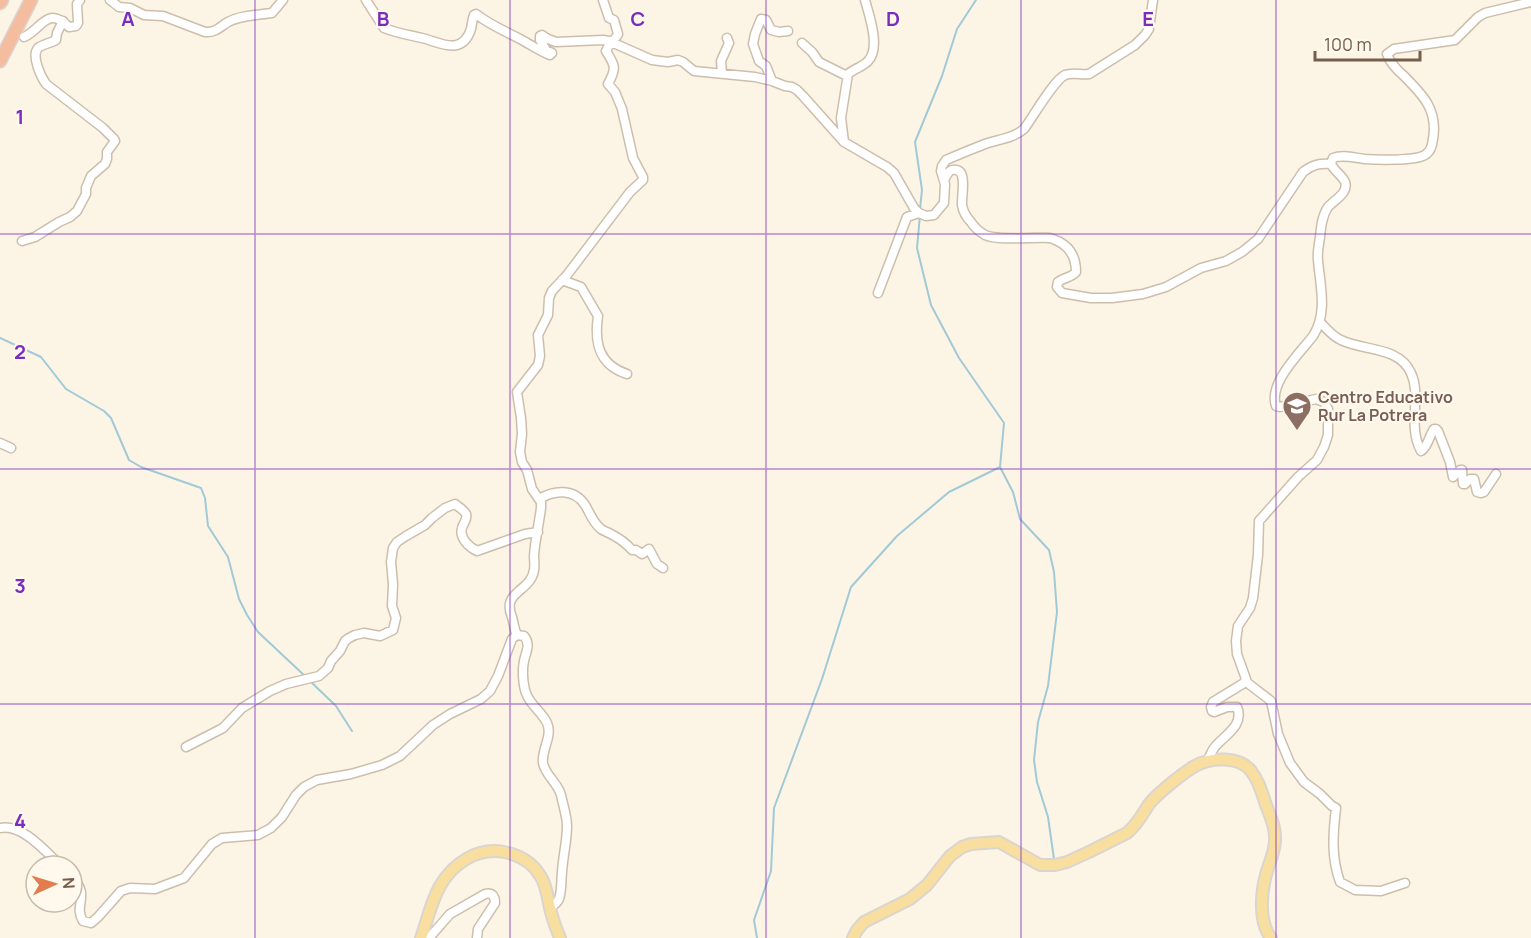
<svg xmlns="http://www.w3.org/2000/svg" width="1531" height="938" font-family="Manrope,sans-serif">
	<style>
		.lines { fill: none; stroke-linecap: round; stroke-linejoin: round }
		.stream { stroke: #a1c9d6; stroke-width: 2 }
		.minor-casing { stroke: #cdbeac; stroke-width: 11 }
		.major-casing { stroke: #dbd5d0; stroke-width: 14 }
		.highway-casing { stroke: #dbd5d0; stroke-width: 15 }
		.minor { stroke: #fff; stroke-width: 8 }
		.major { stroke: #f8dfa0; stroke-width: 10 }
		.highway { stroke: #f4bd9f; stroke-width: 12 }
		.grid { fill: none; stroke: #7b2cbf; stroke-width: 1.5; stroke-opacity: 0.55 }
		.labels { text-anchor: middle; stroke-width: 4.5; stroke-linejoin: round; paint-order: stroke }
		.education-label { font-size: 16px; font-weight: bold; fill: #785e54; stroke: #fef9ec; text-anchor: start }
		.grid-label { font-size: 20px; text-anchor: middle; font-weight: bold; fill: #7b2cbf; stroke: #fef9ec; stroke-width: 4.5; stroke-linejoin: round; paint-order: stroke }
	</style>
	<rect width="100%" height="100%" fill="#fcf5e6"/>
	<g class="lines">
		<path class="stream" d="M920,209L922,190L915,142L942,76L957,29L976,0
			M920,215L917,248L931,305L959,358L1004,423L1000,467L1013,492L1020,519L1049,550L1054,572L1057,612L1048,686L1038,722L1034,760L1037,782L1048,817L1054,859
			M0,338L41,357L66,389L104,411L111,418L129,460L141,467L201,488L205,498L208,526L228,557L239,599L247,615L258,632L306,677
			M310,681L336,706L352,731
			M757,938L754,920L771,871L774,808L822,679L851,587L897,536L949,492L1000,467"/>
		<g class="minor-casing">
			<path id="minor" d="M110,0L119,7L130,8L144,15L163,16L205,32C215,33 220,27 228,22C241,15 258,15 272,13L283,0
				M366,0L384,28C396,33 409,35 422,38C439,42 462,57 471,29C472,25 472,20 474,15L476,14C490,25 505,31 520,39C530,44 539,51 550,55L552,53L546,50L540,40V36L542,35L548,39L556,42L603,40L609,41L652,60L668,62L678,60L683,62L694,71L755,77L772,81L785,86L792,87L797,90L803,96L844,142L887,167L894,173L914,208L919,213L926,216L934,215L944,203L945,184L941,171L942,166L946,160C960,154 974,148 988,143C1001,139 1013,138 1024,129C1033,117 1054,80 1065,75C1073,72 1081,75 1089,74L1135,45L1145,35L1149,29L1153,0
				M24,37C42,29 47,5 69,27L76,26L78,23L77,4L80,0
				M802,43L812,52L819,62L847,76
				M722,73L721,61L729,43L727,38
				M772,81L766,66L759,61L753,44L755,34L761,19L766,20L771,30L779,32L788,31
				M844,142L841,118L848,74C854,69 864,66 868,61C881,48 869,15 865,0
				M944,181C946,176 947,172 952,170C969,166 961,197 962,205C963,211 967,218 971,222C974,227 980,232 985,235C998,241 1035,237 1050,238C1067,243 1076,254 1076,272C1071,278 1064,277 1058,282L1057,287L1062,293L1091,298H1112L1143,294L1166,287L1201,268L1226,261L1242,252L1258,239L1303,172C1312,165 1319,163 1331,164
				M22,241L35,237L59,222L70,217L77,211L86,194V188L91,176L105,164L107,159V152L115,141L114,139L103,128L46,84C41,77 31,56 38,48C43,44 51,43 56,40L57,33L63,21
				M562,280L581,287L598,316C594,343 599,365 627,374
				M878,293L907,217L919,213
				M1320,322C1326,328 1332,336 1341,340C1363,351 1399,346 1411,373C1422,397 1407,425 1421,451C1428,447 1429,436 1434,429H1436L1438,431L1450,462L1453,477L1460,470H1462L1463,484H1465L1470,479H1474L1477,492L1481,493L1484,492L1496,474
				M0,443L11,448
				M539,499C554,490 574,488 585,505C590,513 593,523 601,529C602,530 607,532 609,533C617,537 626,543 632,550H636L642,554L649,549L657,564L663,568
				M517,635C514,629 514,624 512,617C501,591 531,592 534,570C535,565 534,560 534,556C535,540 539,524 541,508V502L532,489L527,470L522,462L520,452L522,434L521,418L517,392L538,365L540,356L538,335L548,315L549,298L552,291L567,275L630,192L643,180V177L633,158L622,109L615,92L608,84C617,68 615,65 606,51C608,45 615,40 618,34L614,20L609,18L603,0
				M1245,681L1271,701L1278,734L1290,763L1304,782L1320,794L1332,806L1336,808C1333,834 1331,857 1340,882L1355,890L1381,891L1405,883
				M186,747L223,728L242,708L270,691L286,684L319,676L328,668L331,661L340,651L345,641L349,638L355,635L364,633L380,636L393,630L396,618L392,606L393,584L391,562L393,548L397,542L406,536L425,525L432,518L445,508L455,504C459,507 464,510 466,514C468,520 463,523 462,528C459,538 469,547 477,551L525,534L538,532
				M1207,761C1210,757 1211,752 1214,748C1223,736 1245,726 1237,707H1227L1214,712L1212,711L1211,707L1213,702L1244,683L1246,679L1237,654L1236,641L1238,626L1250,608L1253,598L1258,555L1259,521L1298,477L1317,460L1324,447L1328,435V409L1324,402L1316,399L1280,407L1276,406C1268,383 1300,353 1313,336C1328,313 1320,285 1318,260C1317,253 1319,245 1320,237C1321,227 1322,216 1328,207C1334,200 1349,193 1345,182C1342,175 1334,171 1331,164L1333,158C1343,154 1355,158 1365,159C1378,160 1415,161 1425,155C1431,151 1432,146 1433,139C1438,110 1423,95 1404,76C1397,70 1390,63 1387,54L1394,49L1455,40L1478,17L1485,13L1531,2
				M0,828C22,823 46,852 61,866
				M72,877C91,896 73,905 83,921L91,923L98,917L121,891L130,888L155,889L184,878L212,844L222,838L258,835L271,828L282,817L296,795L304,787L317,780L351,774L382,765L400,756L433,725L450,714L481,699L490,691L498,676L512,639L517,635L524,636C531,645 526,651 524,661C522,670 523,685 526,693C530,705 542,712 547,723C553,736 541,750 543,763C545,775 558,783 561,795C563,805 567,816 567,826C567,841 563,856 562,872C561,880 562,890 559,899C557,904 554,905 550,907
				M429,938L450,914L485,894C492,892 495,896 495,903L478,929L477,938"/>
		</g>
		<g class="major-casing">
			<path id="major" d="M421,938C427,921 431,902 440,886C453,863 478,847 504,852C520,855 533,863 541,877C547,887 547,896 550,908C552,918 556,928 560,938
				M853,938L857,930L864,922L910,899L927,885L950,856L962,847L971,844L999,842L1040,865H1055L1067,862L1089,852L1127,833C1137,825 1142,815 1149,804C1157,794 1184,772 1195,766C1210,757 1240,756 1251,771C1259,781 1262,793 1266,805C1270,816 1276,827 1275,840C1275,851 1270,861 1267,871C1261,891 1258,921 1271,938"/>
		</g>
		<g class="highway-casing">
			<path id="highway" d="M0,3L2,0
				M0,61L31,0"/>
		</g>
		<use href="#minor" class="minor"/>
		<use href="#major" class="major"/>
		<use href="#highway" class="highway"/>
	</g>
	<path class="grid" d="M255,0V938M510,0V938M766,0V938M1021,0V938M1276,0V938M0,234H1531M0,469H1531M0,704H1531"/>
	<defs>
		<g id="school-pin" transform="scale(1.5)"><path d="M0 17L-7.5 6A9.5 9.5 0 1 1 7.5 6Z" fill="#8d6e63" stroke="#fef9ec"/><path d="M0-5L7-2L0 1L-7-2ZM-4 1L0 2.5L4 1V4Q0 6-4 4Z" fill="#fff"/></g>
	</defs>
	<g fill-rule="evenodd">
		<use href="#school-pin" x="1297" y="406"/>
	</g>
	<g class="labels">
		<g class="education-label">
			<text x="1318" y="403">Centro Educativo<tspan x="1318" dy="18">Rur La Potrera</tspan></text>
		</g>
	</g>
	<g class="grid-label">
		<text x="128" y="26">A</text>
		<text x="383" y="26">B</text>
		<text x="638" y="26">C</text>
		<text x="893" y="26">D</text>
		<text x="1148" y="26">E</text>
		<text x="20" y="124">1</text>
		<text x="20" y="359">2</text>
		<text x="20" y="593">3</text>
		<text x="20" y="828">4</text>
	</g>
	<g transform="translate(54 884) rotate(86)"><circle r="28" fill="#fef9ec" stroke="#c7bbac" stroke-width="1.5"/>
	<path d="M0-4.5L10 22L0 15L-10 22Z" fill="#e27d4f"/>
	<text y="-9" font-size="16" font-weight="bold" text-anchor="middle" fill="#745e4b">N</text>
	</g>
	<path d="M1315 51v9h105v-9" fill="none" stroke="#745e4b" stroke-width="3"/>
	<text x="1324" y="51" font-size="18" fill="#745e4b" stroke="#fef9ec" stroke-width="4.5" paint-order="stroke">100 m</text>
</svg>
